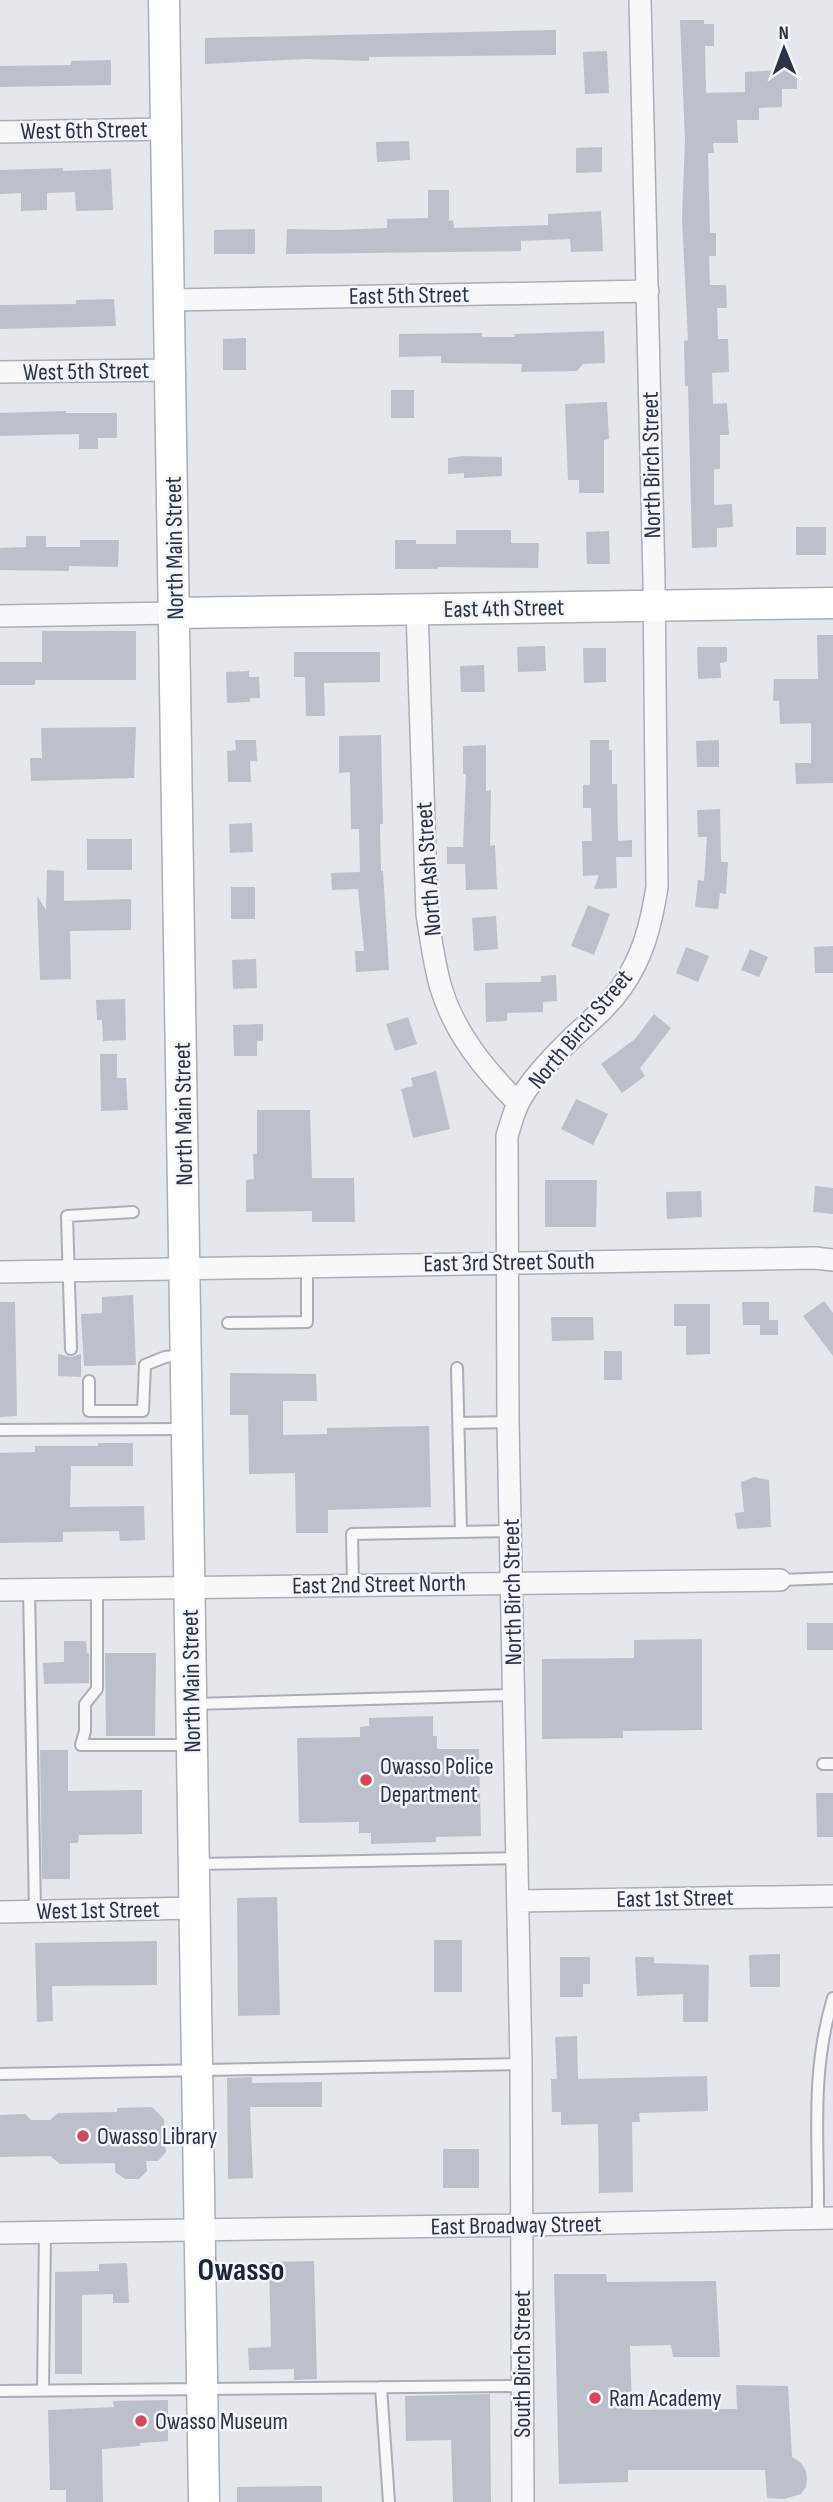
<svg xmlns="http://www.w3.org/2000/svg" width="833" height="2502" font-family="'Sofia Sans Condensed',sans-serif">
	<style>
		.building { fill: #bbc0ca }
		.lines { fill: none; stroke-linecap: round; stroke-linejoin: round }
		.lane-casing { stroke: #a9aeb7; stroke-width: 14 }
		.street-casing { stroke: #a9aeb7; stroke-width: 24 }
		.secondary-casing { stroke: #a9aeb7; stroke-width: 33 }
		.lane { stroke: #f7f8fa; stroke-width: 10 }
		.street { stroke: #f7f8fa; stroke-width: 21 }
		.secondary { stroke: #fff; stroke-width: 30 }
		.poi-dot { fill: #d1495b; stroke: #f4f6f9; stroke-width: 2.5 }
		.labels { text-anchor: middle; stroke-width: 5; stroke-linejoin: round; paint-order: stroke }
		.street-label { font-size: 24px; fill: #2b3445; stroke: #f4f6f9 }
		.poi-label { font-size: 24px; fill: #2b3445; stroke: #f4f6f9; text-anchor: start }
		.district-label { font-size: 32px; font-weight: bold; fill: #1d2536; stroke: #f4f6f9 }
	</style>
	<rect width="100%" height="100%" fill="#e4e7ec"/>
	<path class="building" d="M680,20H704V24H714V46H705L706,93L745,92V72L797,69V89H782V107L759,108V120H737L738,143H713L714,153H708L710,233H716V256H709L710,285H726L727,308H717L718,339H728L729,372L712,373L713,404L727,403L729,435H720V469H714V505L732,504L733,527L717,528V547L692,548L688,386H685L684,341L688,340L682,218L685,141Z
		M556,30V55L369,57V61L306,59L205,64V38Z
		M607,51L609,93L585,94L583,52Z
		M111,60V85L0,87V66L71,65V61Z
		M409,141L410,160L377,162L376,142Z
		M602,147V172L576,173V148Z
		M63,168V171L111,169L113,210L76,211L75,192L47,193V210L21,211V193L0,194V170Z
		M428,190H449V221L453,220L454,228L548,225V214L601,211L603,251L571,252L570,239L521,241V251L286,254L287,229L336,230L387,228V219L428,218Z
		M255,229V254H214V230Z
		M114,299L116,326L0,329V305L76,304V300Z
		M604,331L605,363L583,364L577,371L521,372L522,364L441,363V356L399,357V334L482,333V337H515L514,334Z
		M246,338V370H223V339Z
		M391,390H414V418H391Z
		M607,402L609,439L604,440V493H579V480H568L565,404Z
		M66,411V413H117V438H98V449H79V434L0,436V413Z
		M463,456L502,457V476L464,478V473L448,474V458Z
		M796,527H826V555H796Z
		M456,530H511V543H539L538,568L438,567V569H395V540H416V544H456Z
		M609,531L610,564H587L586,532Z
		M26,536H46V547H80V540H119L118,567L69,566V571L0,570V548L26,547Z
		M42,631H136V680H35V685H0V662H42Z
		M817,635H833V783L796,784L795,763H811V723L780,724L779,701H773L774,679H818Z
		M545,646L546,671L518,672L517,647Z
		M697,647H727V662L720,663L721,678L698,679Z
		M583,648H606V682L584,683Z
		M294,652H380V682L324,683L325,716H306L305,677H294Z
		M484,665L485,692H461L460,666Z
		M249,671V677H259L260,698H250V702L227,703L226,672Z
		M136,727L134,778L31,781L30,758H42L41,728Z
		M381,735L383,824H380L381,871H383L389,970L356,972L355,951H364L358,889L332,890L331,873L360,872L359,829H351L350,772L339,773V736Z
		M235,740H256L257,761H250L251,782H228L227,751L236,750Z
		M590,740H609V750H612V784H617L618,841L632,840V857H616L617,888L594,889L599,875L583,876L582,841H592L591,808H583V785H590Z
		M719,740V767H697L696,741Z
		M486,745V791L491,790L490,846L495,845L497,889L466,890L465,864H447V847H463L466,774H463V746Z
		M720,809L721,862H728L726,894L720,893L718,909L695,907L698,880L704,881L707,837H698L697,810Z
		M252,823L253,852L230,853L229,824Z
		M87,839H132V870H87Z
		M47,870L64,871V901L131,899V930L70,931L71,979L40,980L37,896L46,910Z
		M231,887H255V919H231Z
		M588,905L610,914L594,955L571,946Z
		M496,916L498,949L474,951L472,918Z
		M833,946V973H815L814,947Z
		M686,947L709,956L698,982L676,973Z
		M750,949L768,957L759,977L741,970Z
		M256,959L257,988L233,989L232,960Z
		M556,975L557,1001L543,1002V1012L507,1013V1021L486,1022L485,983L541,982V976Z
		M125,999L126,1040L103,1041L102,1020H97L96,1000Z
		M654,1014L671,1028L640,1068L645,1076L622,1093L601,1064L635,1039Z
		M408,1017L417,1044L395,1051L386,1024Z
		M263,1024V1041H257V1056H234L233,1025Z
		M100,1054H117V1078H126L128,1110L101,1111Z
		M436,1071L450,1129L413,1138L401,1089L413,1086L411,1078Z
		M576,1099L608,1114L593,1145L561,1129Z
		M257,1110H310L312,1178H354L355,1222H312V1211L246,1212V1180L254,1179L253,1154H257Z
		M545,1180H597L596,1227H545Z
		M815,1186L833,1188V1214L813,1212Z
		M701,1191L702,1217L667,1219L666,1192Z
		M133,1295L136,1365L84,1366L81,1314L102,1313V1297Z
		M824,1301L833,1313V1356L803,1316Z
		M0,1302H15L17,1416L0,1417Z
		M742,1302H769V1320H778V1335H760V1325H743Z
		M674,1304H710V1354L686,1355V1326H674Z
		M551,1317H593L594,1340L552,1341Z
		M604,1351H622V1380H604Z
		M58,1354L71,1357L81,1354V1377L58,1376Z
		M230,1373L316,1374L317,1401H283V1435L327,1434V1428L429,1426L431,1507L328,1510V1533H296L295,1473L249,1474L248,1415H230Z
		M98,1443H133V1466H71L70,1507L144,1506L145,1540L120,1541L119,1531L63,1532V1542L0,1543V1453L35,1452V1446H98Z
		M754,1477L769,1480L771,1527L737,1529L735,1513L744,1512L741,1482Z
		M807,1623H833V1650H807Z
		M702,1639V1730L623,1731V1738L542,1739V1659L634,1658V1640Z
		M64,1641H86L87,1653H89V1683L44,1684L43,1663L64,1662Z
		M105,1653H156L155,1736H106Z
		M433,1716V1736H437V1749H479L481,1836L436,1837V1842L371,1844V1833H359V1822L299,1823L297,1738L360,1737V1727L369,1726V1718Z
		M40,1750H68V1791L142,1790V1834L79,1835L78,1843H70V1879H42Z
		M816,1793H833V1837H817Z
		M277,1897L280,2015L238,2016L237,1898Z
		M434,1940H462V1992H434Z
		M157,1941V1985L52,1986L53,2021L37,2022L35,1943Z
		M780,1954V1987H750L749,1955Z
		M560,1957H590V1984H583V1997H560Z
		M635,1957H654V1963L709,1965L708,2022H683V1994L637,1996Z
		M577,2036L578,2079L707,2076L708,2111L639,2113L640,2122H632L633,2192L599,2193L598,2124L561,2125V2112H552L551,2079H557L555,2037Z
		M252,2077V2083L322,2082V2107H250L253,2178L228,2179L227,2078Z
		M152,2107L164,2119L166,2152L158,2161H146L147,2171L139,2179H125L115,2172V2163L60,2164L50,2156L0,2157V2115L25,2114L31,2120H50L58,2113L117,2112V2108Z
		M443,2149H479V2188H443Z
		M314,2261L317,2379L294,2380V2369L249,2370L248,2348L271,2347L269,2262Z
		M127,2263L129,2303H113V2294L82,2295V2374H55V2272L99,2271V2264Z
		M554,2274H606L607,2282L716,2281L720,2357H673L671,2345L630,2346L632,2410L737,2409L736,2385L788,2386L792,2457L801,2463L806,2471L807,2478L806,2487L801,2494L784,2499L767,2498L765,2470H628V2482L559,2484Z
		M490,2394L491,2502H453L451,2440L406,2441L405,2396Z
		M168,2400V2441L140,2443V2446L102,2449L103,2502H66V2490H50L48,2410L114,2407L113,2401Z
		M322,2486V2502H237V2487Z"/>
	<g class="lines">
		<g class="lane-casing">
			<path id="lane" d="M228,1323L307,1322V1266
				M71,1349L67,1216L133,1212
				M457,1368L461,1532
				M89,1381V1411H143L145,1365L165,1357L184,1355
				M459,1423L508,1422
				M0,1430L184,1429
				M780,1580L833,1578
				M353,1584L352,1534L511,1531
				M97,1589V1689L85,1704V1731L81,1745H190
				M29,1590L35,1911
				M194,1704L514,1695
				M823,1764H833
				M197,1864L517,1858
				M0,2074L521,2064
				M818,2218C819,2141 810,2074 833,1998
				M381,2387L389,2502
				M43,2390L45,2232
				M0,2391L522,2386"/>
		</g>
		<g class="street-casing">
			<path id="street" d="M0,132L167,129
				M170,300L648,291
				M0,372L171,370
				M417,609L427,914C431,939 434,964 441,988C455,1034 485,1070 518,1103
				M0,616L174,613
				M0,1272L815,1258L833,1260
				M0,1590L780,1580
				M518,1901L833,1896
				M0,1912L195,1908
				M0,2233L523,2225L833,2218
				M523,2502L521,2064L508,1422L507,1136C510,1126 513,1115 517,1106C527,1083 554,1056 572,1038C589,1022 607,1008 621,988C643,957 651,925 657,887L654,579L640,0"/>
		</g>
		<g class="secondary-casing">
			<path id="secondary" d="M164,0L204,2502
				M174,613L833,603"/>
		</g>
		<use href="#lane" class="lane"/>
		<use href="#street" class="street"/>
		<use href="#secondary" class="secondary"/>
	</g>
	<g class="poi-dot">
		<circle cx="366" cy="1780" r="7"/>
		<circle cx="83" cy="2136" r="7"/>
		<circle cx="595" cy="2398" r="7"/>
		<circle cx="141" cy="2421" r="7"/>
	</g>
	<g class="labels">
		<g class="street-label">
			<text transform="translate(84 130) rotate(-1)" y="8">West 6th Street</text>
			<text transform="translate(409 295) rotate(-1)" y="8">East 5th Street</text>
			<text transform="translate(86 371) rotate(-1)" y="8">West 5th Street</text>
			<text transform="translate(651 465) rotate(-91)" y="8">North Birch Street</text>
			<text transform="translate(174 548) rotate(-91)" y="8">North Main Street</text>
			<text transform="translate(504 608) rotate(-1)" y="8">East 4th Street</text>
			<text transform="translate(428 869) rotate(-94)" y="8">North Ash Street</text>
			<text transform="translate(580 1029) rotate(-50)" y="8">North Birch Street</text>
			<text transform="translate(183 1114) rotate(-91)" y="8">North Main Street</text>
			<text transform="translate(509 1262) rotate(-1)" y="8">East 3rd Street South</text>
			<text transform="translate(379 1584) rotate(-1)" y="8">East 2nd Street North</text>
			<text transform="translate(512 1592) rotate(-91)" y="8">North Birch Street</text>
			<text transform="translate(191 1681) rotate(-91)" y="8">North Main Street</text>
			<text transform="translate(675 1898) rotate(-1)" y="8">East 1st Street</text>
			<text transform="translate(98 1910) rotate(-1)" y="8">West 1st Street</text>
			<text transform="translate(516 2225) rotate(-1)" y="8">East Broadway Street</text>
			<text transform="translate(522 2364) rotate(-90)" y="8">South Birch Street</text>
		</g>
		<g class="poi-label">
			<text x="380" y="1774">Owasso Police<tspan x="380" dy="28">Department</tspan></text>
			<text x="97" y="2144">Owasso Library</text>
			<text x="609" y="2406">Ram Academy</text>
			<text x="155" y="2429">Owasso Museum</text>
		</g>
		<g class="district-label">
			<text x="241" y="2280">Owasso</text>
		</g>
	</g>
	<g transform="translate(784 49) rotate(359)" stroke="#f4f6f9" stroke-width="5" paint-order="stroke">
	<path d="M0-5L12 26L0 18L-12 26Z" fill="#2b3445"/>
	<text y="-10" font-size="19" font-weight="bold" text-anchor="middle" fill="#2b3445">N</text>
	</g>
</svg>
